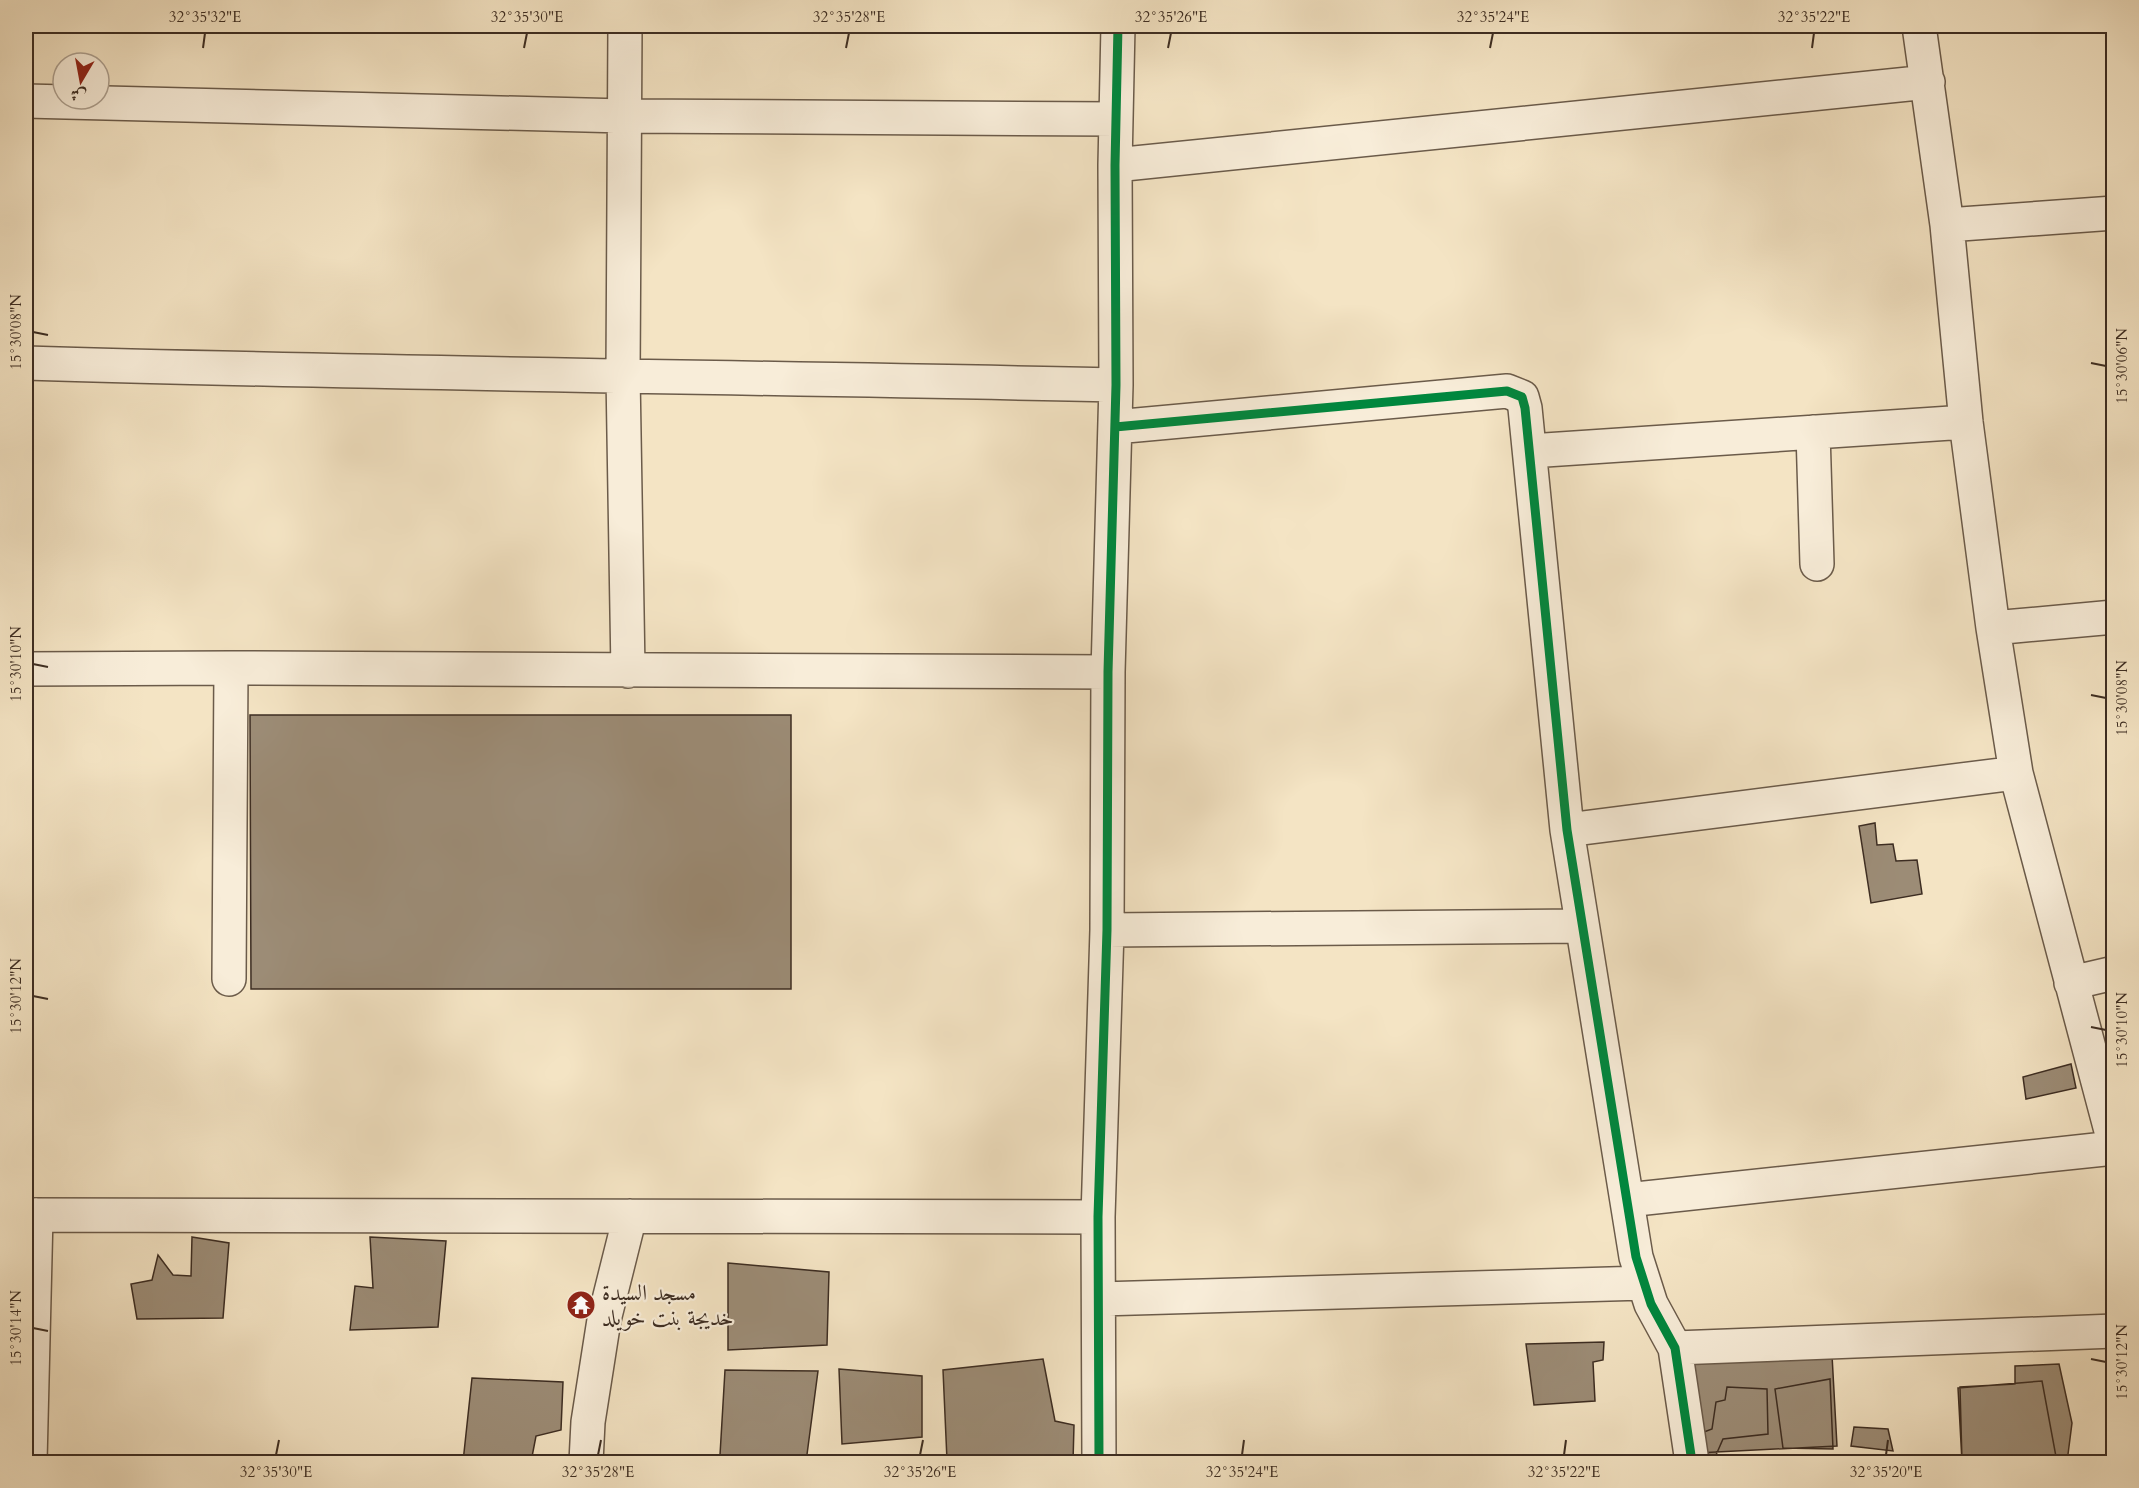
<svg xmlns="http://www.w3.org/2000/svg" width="2139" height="1488" font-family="Cardo,Amiri,serif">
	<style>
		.building { fill: #9c8c76; stroke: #3d2d22; stroke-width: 1.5 }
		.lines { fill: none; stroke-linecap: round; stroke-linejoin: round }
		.minor-casing { stroke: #6b5b4a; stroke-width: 36 }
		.minor { stroke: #f8edd9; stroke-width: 33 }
		.cycleway-casing { stroke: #f8edd9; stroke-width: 13 }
		.cycleway { stroke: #00873e; stroke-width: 9 }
		.ticks { fill: none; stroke: #3d2d22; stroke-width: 2 }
		.labels { text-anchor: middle; stroke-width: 4.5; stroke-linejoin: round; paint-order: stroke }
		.poi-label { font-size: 22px; fill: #3d2d22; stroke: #f8edd9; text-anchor: start }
		.neatline { fill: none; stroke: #3d2d22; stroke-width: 2 }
		.ticks-label { font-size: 15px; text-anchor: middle; fill: #3d2d22 }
	</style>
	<rect width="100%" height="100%" fill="#f4e4c4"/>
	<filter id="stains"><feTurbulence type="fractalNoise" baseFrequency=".00333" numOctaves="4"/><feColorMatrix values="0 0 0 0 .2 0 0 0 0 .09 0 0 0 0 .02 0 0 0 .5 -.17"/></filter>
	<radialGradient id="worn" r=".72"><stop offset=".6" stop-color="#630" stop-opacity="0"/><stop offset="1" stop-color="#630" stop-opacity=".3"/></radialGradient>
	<path class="building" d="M250,715H791V989H251Z
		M1875,823L1877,845L1893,844L1896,861L1917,860L1922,894L1871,903L1859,826Z
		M2071,1064L2076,1088L2026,1099L2023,1077Z
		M192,1237L229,1243L223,1318L137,1319L131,1284L152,1280L158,1255L173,1275L191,1276Z
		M370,1237L446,1241L438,1327L350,1330L355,1286L373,1288Z
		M728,1263L829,1272L827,1345L728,1350Z
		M1604,1342L1603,1360L1593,1362L1595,1401L1534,1405L1526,1344Z
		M1832,1355L1837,1446L1697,1453L1685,1356Z
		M1043,1359L1055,1421L1074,1425L1073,1462H970L947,1460L943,1370Z
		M2059,1364L2072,1423L2067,1462H1962L1960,1387L2015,1384V1366Z
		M839,1369L922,1376V1437L842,1444Z
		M725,1370L818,1371L806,1462H787L720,1455Z
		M472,1378L563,1382L561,1430L536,1436L531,1462H463Z
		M1830,1379L1833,1449L1783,1448L1775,1389Z
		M2042,1381L2057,1462H1962L1958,1388Z
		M1727,1387L1767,1389L1768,1434L1723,1439L1716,1455L1697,1454L1696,1435L1712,1429L1716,1402L1725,1400Z
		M1854,1427L1888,1429L1893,1451L1851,1446Z"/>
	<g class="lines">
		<g class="minor-casing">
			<path id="minor" d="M625,26L623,375L628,671
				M1919,26L1947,225L1966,422L1993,628L2016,773L2114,1142
				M26,101L624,116L1116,119
				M1115,165L1928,82
				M1947,225L2114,213
				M26,363C389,374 752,377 1116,385
				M1115,427L1507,391L1522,397L1525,408L1567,830L1636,1257L1651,1304L1675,1348L1692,1462
				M1813,432L1817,564
				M1530,451L1966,422
				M1993,628L2114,617
				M26,669L231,668L1108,672
				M1567,830L2016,773
				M1107,930L1582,926
				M229,979L231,668
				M2071,983L2114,973
				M1627,1200L2114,1148
				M26,1215L1098,1217
				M1100,1299L1644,1283
				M1675,1348L2114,1331
				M30,1462L36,1215
				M586,1462L588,1422L604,1320L630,1216
				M1099,1462L1098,1217L1107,930L1108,672L1116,385L1115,165L1118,26"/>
		</g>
		<use href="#minor" class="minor"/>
		<g class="cycleway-casing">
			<path id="cycleway" d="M1115,427L1507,391L1522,397L1525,408L1567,830L1636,1257L1651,1304L1675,1348L1692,1462
				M1099,1462L1098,1217L1107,930L1108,672L1116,385L1115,165L1118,26"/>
		</g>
		<use href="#cycleway" class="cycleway"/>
	</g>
	<path class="ticks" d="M203,48L205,33M524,48L527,33M846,48L849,33M1168,48L1171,33M1490,48L1493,33M1812,48L1814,33M33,332L48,335M2091,363L2106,366M33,664L48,667M2091,695L2106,698M33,996L48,999M2091,1027L2106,1030M33,1328L48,1331M2091,1359L2106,1362M276,1455L279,1440M598,1455L601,1440M920,1455L923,1440M1242,1455L1244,1440M1564,1455L1566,1440M1886,1455L1888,1440"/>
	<defs>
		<g id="temple-disc" transform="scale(1.5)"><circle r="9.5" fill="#8f2418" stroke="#f8edd9"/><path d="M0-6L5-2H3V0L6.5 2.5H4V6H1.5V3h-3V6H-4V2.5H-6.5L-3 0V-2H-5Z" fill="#fff"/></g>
	</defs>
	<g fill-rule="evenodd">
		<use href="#temple-disc" x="581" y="1305"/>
	</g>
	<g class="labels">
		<g class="poi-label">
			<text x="602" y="1300">مسجد السيدة<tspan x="602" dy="25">خديجة بنت خويلد</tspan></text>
		</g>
	</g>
	<rect width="2139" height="1488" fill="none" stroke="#f4e4c4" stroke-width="66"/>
	<g transform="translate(81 81) rotate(190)"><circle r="28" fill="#f8edd9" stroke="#ada090" stroke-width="1.5"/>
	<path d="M0-4.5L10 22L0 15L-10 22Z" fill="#8f2418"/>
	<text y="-9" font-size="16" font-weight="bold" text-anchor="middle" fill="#3d2d22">ش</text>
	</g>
	<rect x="33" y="33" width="2073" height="1422" class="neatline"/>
	<g class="ticks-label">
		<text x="205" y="22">32°35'32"E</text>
		<text x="527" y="22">32°35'30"E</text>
		<text x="849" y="22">32°35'28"E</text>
		<text x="1171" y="22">32°35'26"E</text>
		<text x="1493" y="22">32°35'24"E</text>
		<text x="1814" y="22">32°35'22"E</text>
		<text transform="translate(16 332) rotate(-90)" y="5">15°30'08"N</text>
		<text transform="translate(2122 366) rotate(-90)" y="5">15°30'06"N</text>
		<text transform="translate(16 664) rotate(-90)" y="5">15°30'10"N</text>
		<text transform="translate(2122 698) rotate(-90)" y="5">15°30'08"N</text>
		<text transform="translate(16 996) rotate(-90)" y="5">15°30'12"N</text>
		<text transform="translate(2122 1030) rotate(-90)" y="5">15°30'10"N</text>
		<text transform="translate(16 1328) rotate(-90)" y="5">15°30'14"N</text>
		<text transform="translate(2122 1362) rotate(-90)" y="5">15°30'12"N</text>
		<text x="276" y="1477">32°35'30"E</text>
		<text x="598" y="1477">32°35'28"E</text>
		<text x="920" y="1477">32°35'26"E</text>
		<text x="1242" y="1477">32°35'24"E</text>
		<text x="1564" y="1477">32°35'22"E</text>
		<text x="1886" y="1477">32°35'20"E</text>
	</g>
	<rect width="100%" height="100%" filter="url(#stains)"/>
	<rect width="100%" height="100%" fill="url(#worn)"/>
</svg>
